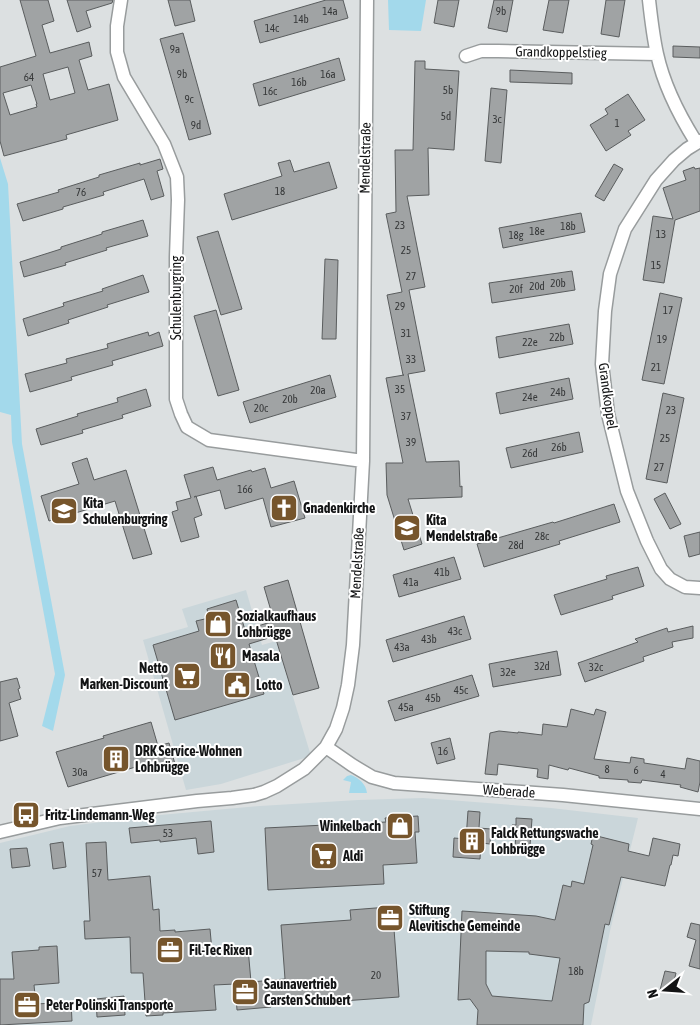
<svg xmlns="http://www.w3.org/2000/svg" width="700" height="1025" font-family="'Asap Condensed',sans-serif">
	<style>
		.built { fill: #cad6da }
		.green { fill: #a3d9eb }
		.building { fill: #a0a3a4; stroke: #5a5d5e; fill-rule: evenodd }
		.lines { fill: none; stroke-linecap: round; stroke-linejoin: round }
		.minor-casing { stroke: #989c9d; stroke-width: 15 }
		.minor { stroke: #fff; stroke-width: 12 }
		.labels { text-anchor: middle; stroke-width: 4; stroke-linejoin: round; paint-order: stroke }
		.number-label { font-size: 11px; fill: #363839 }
		.street-label { font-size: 14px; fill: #131415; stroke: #fff }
		.poi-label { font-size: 14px; font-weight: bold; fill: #131415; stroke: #fff; text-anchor: start }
	</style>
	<rect width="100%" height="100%" fill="#dce0e1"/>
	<path class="built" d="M246,590L262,645L276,641L311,756L221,784L186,790L143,640L188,627L182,609Z
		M423,798L551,808L638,818L610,931L591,1025H0V843L70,826L149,816L260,806L358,800Z"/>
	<path class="green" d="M388,0H426L421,31L389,30Z
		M0,158L8,184L22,444L65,675L53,731L42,726L55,674L12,442L11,415L0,412Z
		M351,775C359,778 366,784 367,793H349L351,782L343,780L347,776Z"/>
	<path class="building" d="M20,0H48L54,21L42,25L50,53L89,42L92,56L79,60L88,90L109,84L118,120L66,135L67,139L4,156L0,141V67L36,56ZM68,67L75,93L50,100L43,74ZM31,85L37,104H36L37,107L10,115L3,93Z
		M67,0H113L112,3L86,11L91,27L77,32Z
		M168,0H190L195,21L175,26Z
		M326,0H343L348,18L260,43L254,21Z
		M438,0H459L454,27L434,23Z
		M494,0H513L507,32L488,28Z
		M549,0H569L563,33L543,30Z
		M606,0H625L619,37L601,34Z
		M183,33L211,134L189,140L160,39Z
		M673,46L700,47V58L673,57Z
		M339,58L345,80L259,106L253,84Z
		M415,61H425V69L459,71L454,150L428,148L429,195L407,196L425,287L409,290L425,371L408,374L426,462L459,461L460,487L462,486V497L408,499L422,544L404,550L387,495L386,463H403L386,378L404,375H403L387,295L402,292L386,214L396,212L395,150H413Z
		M510,70L572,73V84L510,82Z
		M491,88L507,90L501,163L485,161Z
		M628,94L645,120L628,131L631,135L606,151L590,125L608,114L605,109Z
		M160,159L163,169L157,171L164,196L151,200L144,179L103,192L104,195L63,207V209L23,221L17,204L59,192L58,190L99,177V175L140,163V165Z
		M290,160L294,172L329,162L337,188L232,220L224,194L282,176L278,163Z
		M614,164L623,169L604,201L595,196Z
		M694,167L695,169L700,168V211L675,220L664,283L643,280L653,216L673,219L663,188L686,180L683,171Z
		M581,213L585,232L503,248L499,228Z
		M143,220L148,236L106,248L107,250L65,263L66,265L24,277L20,262L61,249V247L102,234V232Z
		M218,231L242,309L221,315L197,237Z
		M325,259L338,260L336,339H322Z
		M572,271L575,290L492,303L489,283Z
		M143,275L149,292L107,305L108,307L68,320L69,323L28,336L23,319L64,306L63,303L103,291L102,289Z
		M660,293L682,298L664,384L642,380Z
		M216,310L239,390L218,396L194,316Z
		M569,324L573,344L499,358L496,337Z
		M148,332L149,336L159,332L163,346L112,361L113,365L71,377L72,380L30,392L25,374L67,363L66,359L108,348L107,344Z
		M330,375L336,397L250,423L243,402Z
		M569,378L573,399L500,414L496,393Z
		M146,389L151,406L122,415L123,418L82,430L83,433L41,445L36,429L78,416L77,414L118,402L117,398Z
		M663,393L684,398L667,483L646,479Z
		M579,432L583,452L511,468L506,448Z
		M87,458L94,480L126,470L152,554L133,559L115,501L49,521L41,496L79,484L72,463Z
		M213,467L217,480L251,470L252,472L265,468L271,488L294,481L305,518L271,527L263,498L225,509L220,490L194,497L196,496L202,515L194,518L199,537L181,542L172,512L178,510L176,502L191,498L184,475Z
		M665,493L681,524L670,529L654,499Z
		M614,504L620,522L559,541L560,544L484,567L477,544L553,522L554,523Z
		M700,532V554L689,557L684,536Z
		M454,557L461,579L399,597L393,575Z
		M638,567L644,586L612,596L613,599L561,615L554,595L607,579L606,576Z
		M288,580L319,688L293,695L275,636L249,644L264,694L175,720L153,645L199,631L196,621L209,618L207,609L236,600L245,630L274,621L264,587Z
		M464,616L471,639L393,662L386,640Z
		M693,626V638L672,642L673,647L643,657L644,661L585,682L578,663L638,642L635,639L667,628L668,632Z
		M557,651L561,675L493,687L489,664Z
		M472,675L479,696L395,721L388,701Z
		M17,678L20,688L18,689L21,699L9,703L18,736L0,741V682Z
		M571,709L594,715L596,709L606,712L594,759L630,763L631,757L644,759V763L685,769L687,758L700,761V782L698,792L680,787L681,785L642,780L641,783L628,782V780L599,778V776L569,768L568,770L549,765L548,779L537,777L538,769L498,764L497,775L485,774L490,733L499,731L518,733V732L542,735L543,724L567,727Z
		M151,722L158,746L169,743L175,764L142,773L139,766L68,787L56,752L104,738L103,736Z
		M450,738L455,759L437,764L431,743Z
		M468,811L480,812L479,828L491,829L490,844L481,843L480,859L453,857L454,838L466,839Z
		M418,816L419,832H415L417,863L383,865L384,884L268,890L265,828L386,822L385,818Z
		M516,818L532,819L530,845L526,844V847L515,846L516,836H512V825H516Z
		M211,821L214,852L198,854L196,838L160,842V840L131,843L129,828Z
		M593,835L629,844L628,851L649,856L653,838L680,844L678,856L673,855L671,865H670L665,886L621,877L609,925L605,924L589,1002L584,1004L583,1025H477L478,1010L470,999L458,1000L462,911L536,916L555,920L563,885L571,887L572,881L584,884L593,845L591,844ZM486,951L529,952V954L560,958L552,1001L492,996L486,984Z
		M63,842L66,867L53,869L50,844Z
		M106,842L108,880L150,876L153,910L159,909L160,931L175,930V932L210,929L212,951L248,948L251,982L285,979L281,925L351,920L350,910L401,906L402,928L394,929L399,997L271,1006V1007L237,1010L235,984L214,985L216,1010L163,1013V1015L146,1016L143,973H131L130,937L85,939L84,921H90L86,843Z
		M27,848L30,866L12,868L10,849Z
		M691,923L700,925V969L689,966L696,940L687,937Z
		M57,946L59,983L34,985L36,1004L71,1002L72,1021L0,1025V979H14L12,952L39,950V947Z
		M665,971L676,973L671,993L660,990Z
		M124,996L125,1015L97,1017L96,999Z"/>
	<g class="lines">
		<g class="minor-casing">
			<path id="minor" d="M121,0L117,26V52L124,77L164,144L177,177L178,200L176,257V399L181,414L187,427L209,440L363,461
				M649,0C651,18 653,36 657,54C664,86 679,115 696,142
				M466,56L481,51H498L657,54
				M700,141L687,149L674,160L656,180L625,229L610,274L605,311L602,364L608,414L627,491L647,541L661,569L670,579L685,587L700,588
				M326,747L352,765L372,777L394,783L563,795L700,809
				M0,832L60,818L197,801L232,798L254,795L264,792L277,786L304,769L326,747L336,729L343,708L348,685L353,645L363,461L367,0"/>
		</g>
		<use href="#minor" class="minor"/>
	</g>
	<defs>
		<g id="church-square" transform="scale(1.4375)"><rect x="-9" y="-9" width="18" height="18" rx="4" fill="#76552c" stroke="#fff"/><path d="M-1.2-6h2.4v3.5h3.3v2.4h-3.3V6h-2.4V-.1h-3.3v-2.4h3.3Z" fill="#fff"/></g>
		<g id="school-square" transform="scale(1.4375)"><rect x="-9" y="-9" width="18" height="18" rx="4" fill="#76552c" stroke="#fff"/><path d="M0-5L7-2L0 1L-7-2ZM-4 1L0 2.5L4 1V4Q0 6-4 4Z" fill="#fff"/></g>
		<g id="shop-square" transform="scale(1.4375)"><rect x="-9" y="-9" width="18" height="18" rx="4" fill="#76552c" stroke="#fff"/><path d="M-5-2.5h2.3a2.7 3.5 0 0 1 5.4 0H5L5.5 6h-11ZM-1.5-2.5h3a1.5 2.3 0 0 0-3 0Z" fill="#fff"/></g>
		<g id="restaurant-square" transform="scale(1.4375)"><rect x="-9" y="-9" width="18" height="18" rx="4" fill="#76552c" stroke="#fff"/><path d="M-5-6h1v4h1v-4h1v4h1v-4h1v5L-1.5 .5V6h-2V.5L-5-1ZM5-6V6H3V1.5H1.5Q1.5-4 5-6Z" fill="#fff"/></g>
		<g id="supermarket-square" transform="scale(1.4375)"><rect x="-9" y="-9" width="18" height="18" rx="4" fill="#76552c" stroke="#fff"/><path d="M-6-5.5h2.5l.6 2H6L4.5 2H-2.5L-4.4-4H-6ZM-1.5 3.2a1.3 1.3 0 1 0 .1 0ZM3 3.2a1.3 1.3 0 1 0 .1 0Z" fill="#fff"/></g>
		<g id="civic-square" transform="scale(1.4375)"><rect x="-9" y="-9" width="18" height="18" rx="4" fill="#76552c" stroke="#fff"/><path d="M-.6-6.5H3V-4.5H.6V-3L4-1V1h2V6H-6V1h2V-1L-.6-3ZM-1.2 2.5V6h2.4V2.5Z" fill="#fff"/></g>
		<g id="building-square" transform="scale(1.4375)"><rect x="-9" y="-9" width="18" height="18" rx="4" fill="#76552c" stroke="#fff"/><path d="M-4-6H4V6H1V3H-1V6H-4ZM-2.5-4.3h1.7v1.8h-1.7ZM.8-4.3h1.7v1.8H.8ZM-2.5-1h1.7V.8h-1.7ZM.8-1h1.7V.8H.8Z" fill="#fff"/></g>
		<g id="bus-square" transform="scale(1.4375)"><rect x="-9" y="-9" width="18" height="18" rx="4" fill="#76552c" stroke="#fff"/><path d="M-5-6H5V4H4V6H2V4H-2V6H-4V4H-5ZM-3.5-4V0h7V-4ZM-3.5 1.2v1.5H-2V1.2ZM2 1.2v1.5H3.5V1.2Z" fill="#fff"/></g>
		<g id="office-square" transform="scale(1.4375)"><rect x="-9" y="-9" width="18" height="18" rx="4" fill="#76552c" stroke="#fff"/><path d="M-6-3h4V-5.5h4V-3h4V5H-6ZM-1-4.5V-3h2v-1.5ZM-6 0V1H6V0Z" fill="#fff"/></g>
	</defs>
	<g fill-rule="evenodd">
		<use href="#church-square" x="284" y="508"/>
		<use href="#school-square" x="64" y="511"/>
		<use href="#school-square" x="407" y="528"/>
		<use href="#shop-square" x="218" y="624"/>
		<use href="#restaurant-square" x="223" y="656"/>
		<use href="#supermarket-square" x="187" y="676"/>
		<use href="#civic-square" x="237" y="685"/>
		<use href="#building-square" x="116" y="759"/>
		<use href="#bus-square" x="26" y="815"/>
		<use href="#shop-square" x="400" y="826"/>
		<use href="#building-square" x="472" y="841"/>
		<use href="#supermarket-square" x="324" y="856"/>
		<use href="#office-square" x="390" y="918"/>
		<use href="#office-square" x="170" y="950"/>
		<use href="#office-square" x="245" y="992"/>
		<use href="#office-square" x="27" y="1005"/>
	</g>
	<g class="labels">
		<g class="number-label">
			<text x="330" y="15">14a</text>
			<text x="501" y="15">9b</text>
			<text x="301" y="23">14b</text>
			<text x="272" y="32">14c</text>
			<text x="175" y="53">9a</text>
			<text x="182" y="78">9b</text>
			<text x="328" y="78">16a</text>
			<text x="29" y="81">64</text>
			<text x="299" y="86">16b</text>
			<text x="448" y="94">5b</text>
			<text x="270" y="95">16c</text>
			<text x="189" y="103">9c</text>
			<text x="446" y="120">5d</text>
			<text x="497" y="123">3c</text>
			<text x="617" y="127">1</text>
			<text x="196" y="129">9d</text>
			<text x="280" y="195">18</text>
			<text x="81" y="196">76</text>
			<text x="400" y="229">23</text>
			<text x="568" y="230">18b</text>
			<text x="537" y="235">18e</text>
			<text x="661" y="238">13</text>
			<text x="516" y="239">18g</text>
			<text x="406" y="254">25</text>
			<text x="656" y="269">15</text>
			<text x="411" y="280">27</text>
			<text x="558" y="287">20b</text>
			<text x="537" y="290">20d</text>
			<text x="516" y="293">20f</text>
			<text x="400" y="310">29</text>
			<text x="668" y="314">17</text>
			<text x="406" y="337">31</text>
			<text x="557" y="341">22b</text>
			<text x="662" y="343">19</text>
			<text x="530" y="346">22e</text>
			<text x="411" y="363">33</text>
			<text x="656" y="371">21</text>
			<text x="400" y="393">35</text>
			<text x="318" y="394">20a</text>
			<text x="558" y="396">24b</text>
			<text x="530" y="401">24e</text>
			<text x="290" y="403">20b</text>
			<text x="261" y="412">20c</text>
			<text x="671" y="414">23</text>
			<text x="406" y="420">37</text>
			<text x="665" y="442">25</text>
			<text x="411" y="446">39</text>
			<text x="559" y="451">26b</text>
			<text x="530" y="457">26d</text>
			<text x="659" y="471">27</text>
			<text x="245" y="493">166</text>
			<text x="542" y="540">28c</text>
			<text x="516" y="549">28d</text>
			<text x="442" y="576">41b</text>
			<text x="411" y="586">41a</text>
			<text x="455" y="635">43c</text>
			<text x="429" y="643">43b</text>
			<text x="402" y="651">43a</text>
			<text x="542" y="670">32d</text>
			<text x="596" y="671">32c</text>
			<text x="508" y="676">32e</text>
			<text x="461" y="694">45c</text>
			<text x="433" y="702">45b</text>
			<text x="406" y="711">45a</text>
			<text x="443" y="755">16</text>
			<text x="607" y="773">8</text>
			<text x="636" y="774">6</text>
			<text x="80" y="776">30a</text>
			<text x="663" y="778">4</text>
			<text x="168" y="837">53</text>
			<text x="97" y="877">57</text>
			<text x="576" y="975">18b</text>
			<text x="376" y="979">20</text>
		</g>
		<g class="street-label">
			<text transform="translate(561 52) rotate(1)" y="5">Grandkoppelstieg</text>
			<text transform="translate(365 158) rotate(-89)" y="5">Mendelstraße</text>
			<text transform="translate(176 298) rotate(-90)" y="5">Schulenburgring</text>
			<text transform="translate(608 396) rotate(82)" y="5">Grandkoppel</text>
			<text transform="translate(357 563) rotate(-87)" y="5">Mendelstraße</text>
			<text transform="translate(509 791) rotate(4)" y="5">Weberade</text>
		</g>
		<g class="poi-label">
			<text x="83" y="508">Kita<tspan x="83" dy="16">Schulenburgring</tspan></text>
			<text x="303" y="513">Gnadenkirche</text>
			<text x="426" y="525">Kita<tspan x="426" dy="16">Mendelstraße</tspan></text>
			<text x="237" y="621">Sozialkaufhaus<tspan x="237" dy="16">Lohbrügge</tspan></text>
			<text x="242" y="661">Masala</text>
			<text x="168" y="673" text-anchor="end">Netto<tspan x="168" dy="16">Marken-Discount</tspan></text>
			<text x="256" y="690">Lotto</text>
			<text x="135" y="756">DRK Service-Wohnen<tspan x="135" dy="16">Lohbrügge</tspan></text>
			<text x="45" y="820">Fritz-Lindemann-Weg</text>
			<text x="381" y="831" text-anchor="end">Winkelbach</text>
			<text x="491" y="838">Falck Rettungswache<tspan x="491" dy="16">Lohbrügge</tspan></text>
			<text x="343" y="861">Aldi</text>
			<text x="409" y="915">Stiftung<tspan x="409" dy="16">Alevitische Gemeinde</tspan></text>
			<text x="189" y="955">Fil-Tec Rixen</text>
			<text x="264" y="989">Saunavertrieb<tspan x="264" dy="16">Carsten Schubert</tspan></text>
			<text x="46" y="1010">Peter Polinski Transporte</text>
		</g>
	</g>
	<g transform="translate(665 990) rotate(253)" stroke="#ffffff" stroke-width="4" paint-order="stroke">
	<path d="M0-4L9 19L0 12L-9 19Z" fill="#131415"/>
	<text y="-8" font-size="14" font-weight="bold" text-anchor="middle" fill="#131415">N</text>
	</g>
</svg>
